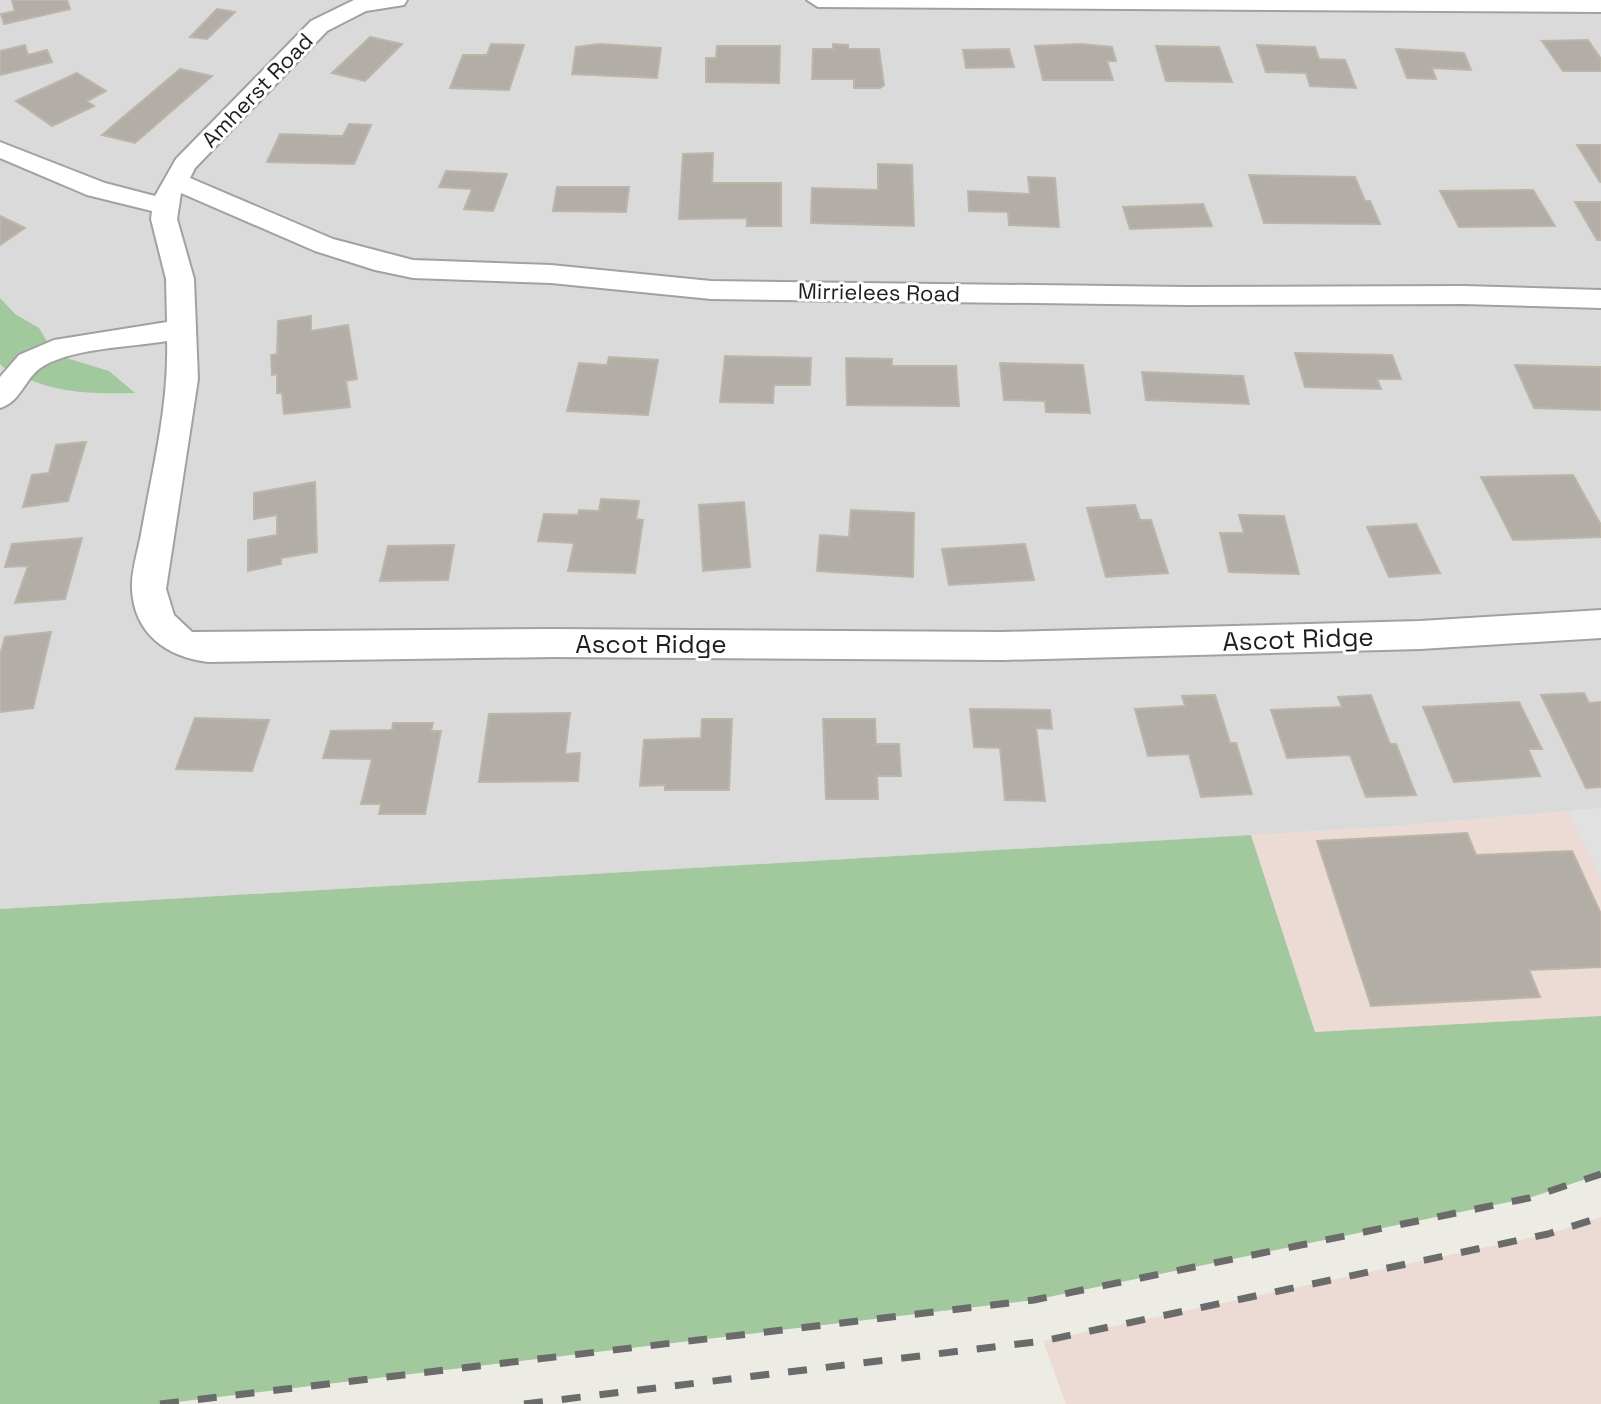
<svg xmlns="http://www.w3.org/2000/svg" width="1601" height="1404" font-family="'Space Grotesk',sans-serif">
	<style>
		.residential { fill: #dbdada }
		.commercial { fill: #ecdad5 }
		.forest { fill: #a2c89d }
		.parking { fill: #e1e1e1 }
		.building { fill: #b2aea7; stroke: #bdb5a8; stroke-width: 2 }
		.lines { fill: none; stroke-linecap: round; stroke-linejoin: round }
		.street-casing { stroke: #a1a1a1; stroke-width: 4 }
		.street { fill: #fff; fill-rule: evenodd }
		.rail { stroke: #6b6b6b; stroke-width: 7; stroke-dasharray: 19 19; stroke-linecap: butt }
		.labels { text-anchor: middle; stroke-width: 6; stroke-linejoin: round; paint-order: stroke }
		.far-street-label { font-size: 22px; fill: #1d1d1d; stroke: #fff }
		.street-label { font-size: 26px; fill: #1d1d1d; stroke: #fff }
	</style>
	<rect width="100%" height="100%" fill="#edece4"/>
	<path class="residential" d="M0,0H1601V808L1389,827L0,909Z"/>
	<path class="commercial" d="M1601,808V1016L1315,1032L1251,835L1389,827Z
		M1601,1217V1404H1066L1043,1341L1548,1234Z"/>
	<path class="forest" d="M0,298L15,314L39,328L50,346L63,357L109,371L135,393C82,394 50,393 3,367L0,364Z
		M1251,835L1315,1032L1601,1016V1174L1529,1198L1034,1300L160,1404H0V909Z"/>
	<path class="parking" d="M1601,808V881L1569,811Z"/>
	<path class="building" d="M12,0H67L70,9L4,24L1,14L15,11Z
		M217,9L235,12L207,39L190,37Z
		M370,37L402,44L365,81L332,73Z
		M1588,40L1601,59V71H1563L1542,41Z
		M491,44L524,45L509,90L450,88L463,55H487Z
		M600,44L661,48L657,78L572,74L576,47Z
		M833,44L848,45V49H879L884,85L880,88H854V79H812L813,49H833Z
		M1080,44L1112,47L1116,61H1107L1113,80H1043L1035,46Z
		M25,45L28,55L47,50L52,62L0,75V51Z
		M1257,45L1315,47L1319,59L1345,60L1356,88L1310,86L1306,73L1266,72Z
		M717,46H780L779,83L706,82V58H716Z
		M1156,46L1219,47L1232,82L1166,81Z
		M1009,49L1014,67L966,68L963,50Z
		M1396,49L1464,53L1471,70L1432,68L1436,79L1407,78Z
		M180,69L212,76L135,143L102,135Z
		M77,73L106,91L87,101L94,106L52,126L16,101Z
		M349,124L371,125L354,164L267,162L280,134L343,136Z
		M1577,145H1601V182H1600Z
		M713,153L712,183H781V226H747V218L679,219L683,154Z
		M878,164L912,165L914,226L811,223L812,188L878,190Z
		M446,171L507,174L493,211L464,209L472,189L439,187Z
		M1249,175L1355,177L1365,201H1370L1380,224L1264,223Z
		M1028,177L1055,178L1059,227L1009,225L1008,212L969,211L968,191L1030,194Z
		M557,187H629L626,212L553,211Z
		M1533,190L1555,226L1459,227L1440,191Z
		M1575,202H1601V240H1597Z
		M1203,204L1212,226L1130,229L1123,207Z
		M0,216L25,228L0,245Z
		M311,316V331L348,325L357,379L346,381L350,407L284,414L282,393H277V374L272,375L271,355L277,354L278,321Z
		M1295,353L1392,355L1401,379H1377L1381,389L1305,387Z
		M725,356L811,358L810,385H774L773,403L720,402Z
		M609,357L658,360L648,415L567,411L579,363L607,365Z
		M846,358L892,359V366H956L959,406L847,405Z
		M1000,363L1083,365L1090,413L1046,412L1045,401L1004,400Z
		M1515,365L1601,367V410L1534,408Z
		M1142,372L1243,376L1249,404L1146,400Z
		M86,442L68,501L23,507L32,475L49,473L56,445Z
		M1573,475L1601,525V537L1513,540L1481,477Z
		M315,482L317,552L281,558V564L248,571V540L277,535V515L254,519V493Z
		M601,499L639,501L636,519L643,520L635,573L568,571L574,543L538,541L544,514L578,515L579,510L599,511Z
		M744,502L750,567L703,571L699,505Z
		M1135,505L1140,520H1151L1168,573L1106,577L1087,508Z
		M851,510L914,513L913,577L817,571L820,535L849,537Z
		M1239,515L1284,516L1299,574L1229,572L1220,533H1244Z
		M1416,524L1440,573L1389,577L1367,527Z
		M82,538L65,599L15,603L28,566L5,567L12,544Z
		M1025,544L1034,580L949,585L942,549Z
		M454,545L448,580L380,581L388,546Z
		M51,632L33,708L0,712V655L5,637Z
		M1584,693L1589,703L1601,702V787L1586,788L1541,695Z
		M1215,695L1230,743H1236L1252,794L1201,797L1189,754L1148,756L1135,709L1185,706L1182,696Z
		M1371,695L1390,744H1396L1416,795L1366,797L1350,755L1287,758L1271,710L1342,707L1338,697Z
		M1519,702L1542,749H1528L1540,776L1454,782L1423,707Z
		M970,709L1050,710L1052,729L1036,728L1045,801L1005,800L1000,748L974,747Z
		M570,713L565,754L580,753L578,781L479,782L489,714Z
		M195,718L269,720L252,771L176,769Z
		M702,719H732L729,790H665V785L640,786L644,740L701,738Z
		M823,719H875L876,744H899L901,776H877L878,799H826Z
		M393,723H433L431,731H441L425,814H379L381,804H361L372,759L323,758L331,731L392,730Z
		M1467,833L1476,855L1572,851L1601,914V967L1529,970L1540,997L1371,1006L1317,841Z"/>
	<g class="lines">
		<g class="street-casing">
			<path id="street" d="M354,0H407L404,5L366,11L327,31L195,168L190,178L333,239L413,260L551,265L711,281L1186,287L1463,286L1601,290V308L1463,304L1186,305L711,299L551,283L413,278L375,270L315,251L181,193L177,219L194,279L198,379L166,589L174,615L192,632L552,629L1003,632L1420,621L1601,610V638L1420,649L1003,660L552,657L208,662C167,657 134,634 132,589C131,570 139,548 142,529C153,467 169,404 167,341C133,347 67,348 39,369C24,381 20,402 0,408V377L19,355L54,340L167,322L166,279L151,219L152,211L87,195L0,158V142L105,183L155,196L176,159L311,21Z
				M807,0H1601V12L818,7Z"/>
		</g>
		<use href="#street" class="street"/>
		<path class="rail" d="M160,1404L1034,1300L1529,1198L1601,1174
			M524,1404L1043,1341L1548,1234L1601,1217"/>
	</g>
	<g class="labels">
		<g class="far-street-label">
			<text transform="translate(257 90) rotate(-46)" y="8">Amherst Road</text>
			<text transform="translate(879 292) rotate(1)" y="8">Mirrielees Road</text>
		</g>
		<g class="street-label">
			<text transform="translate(1298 639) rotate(-2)" y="9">Ascot Ridge</text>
			<text x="651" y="653">Ascot Ridge</text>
		</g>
	</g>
</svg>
